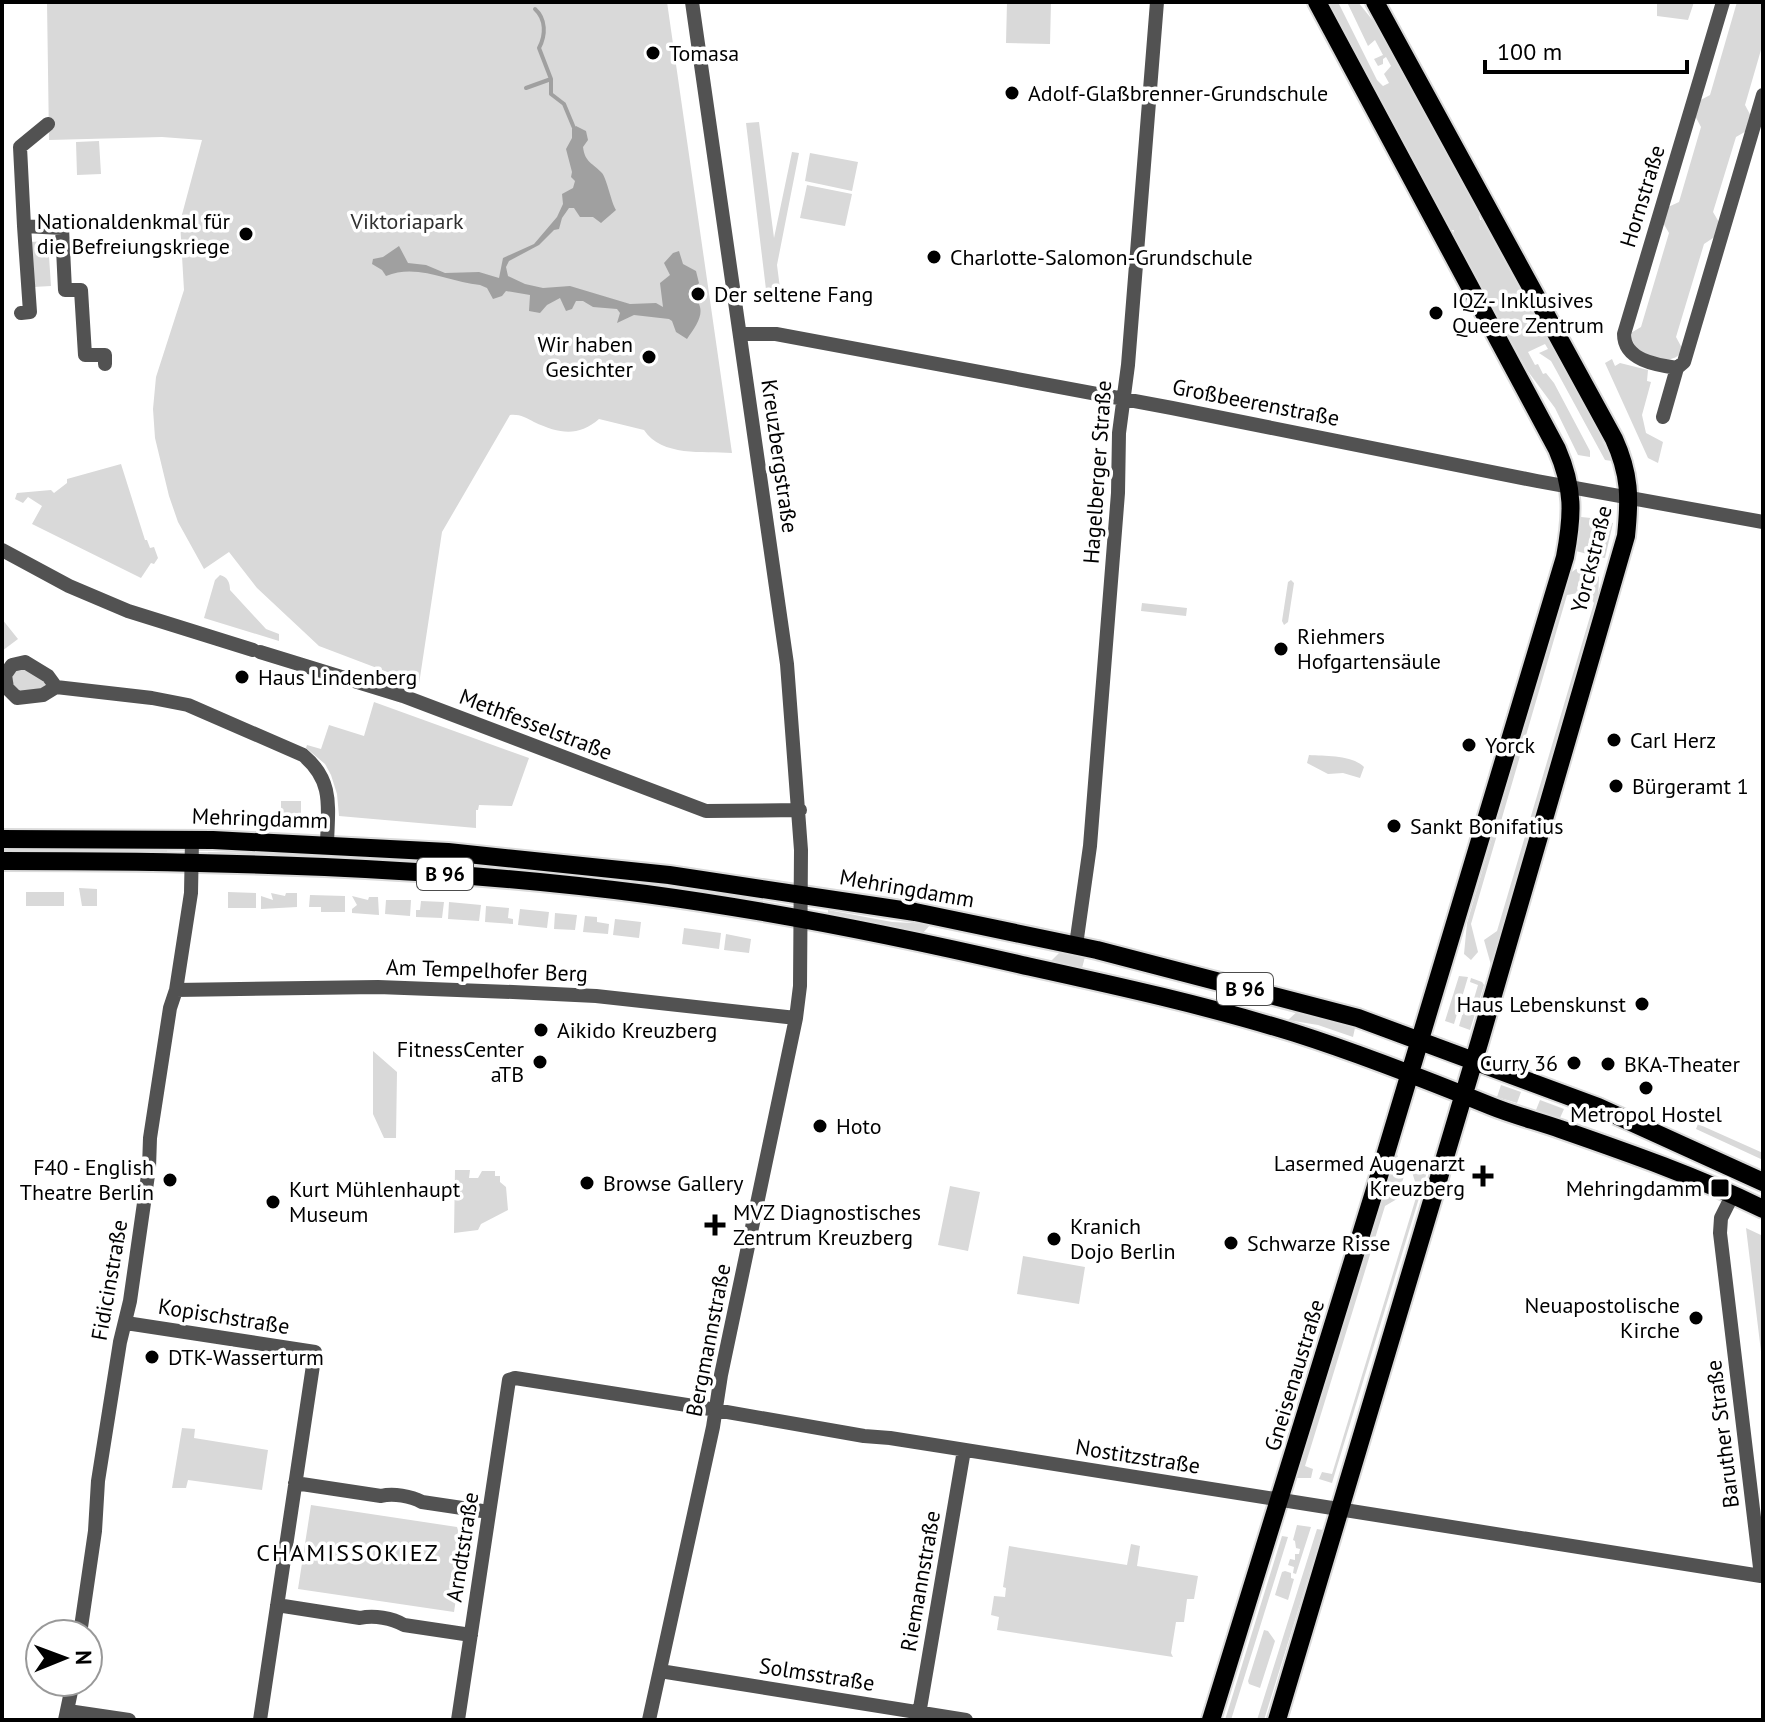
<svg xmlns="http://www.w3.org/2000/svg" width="1765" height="1722" font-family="'PT Sans',sans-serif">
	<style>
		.green { fill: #d9d9d9 }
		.water { fill: #a0a0a0 }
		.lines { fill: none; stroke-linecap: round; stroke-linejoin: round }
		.stream { stroke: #a0a0a0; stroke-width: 4 }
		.major-casing { stroke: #dbdbdb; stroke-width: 22 }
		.minor { stroke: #525252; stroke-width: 14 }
		.major { stroke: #000; stroke-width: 18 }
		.poi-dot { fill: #000; stroke: #fff; stroke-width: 3 }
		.labels { text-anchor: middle; stroke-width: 7; stroke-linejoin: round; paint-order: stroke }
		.shield { fill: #fff; stroke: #4c4c4c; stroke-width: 2 }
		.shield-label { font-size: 20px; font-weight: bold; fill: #000 }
		.poi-label { font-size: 22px; fill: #000; stroke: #fff; text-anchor: start }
		.street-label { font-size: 22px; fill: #000; stroke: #fff }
		.park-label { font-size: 22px; fill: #303030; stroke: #fff }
		.neighbourhood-label { font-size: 24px; letter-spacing: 2px; fill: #000; stroke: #fff }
	</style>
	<rect width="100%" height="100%" fill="#fff"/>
	<path class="green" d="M47,2H667L732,453C703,451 662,457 644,430L599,419C578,437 560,434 534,422C526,418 520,414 510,415L442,532L419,684L319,646L257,588L229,552L204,569L178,522L169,496L155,438L153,409L156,377L184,290L180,222L202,140L162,137L49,140Z
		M1007,2H1051L1050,44L1006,43Z
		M1326,2H1338L1377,80L1383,86L1389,83L1384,74L1391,66L1386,57L1383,59V64L1378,66L1374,59L1383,55L1375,40L1368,46L1347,2H1358L1378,27L1479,214L1480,220H1482L1599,433L1612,461L1605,460L1556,370L1551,361L1539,353L1548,349L1545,344L1528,352L1535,365L1538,364L1543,374L1546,373L1554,383L1590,451V457L1578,455L1555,408L1527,370L1453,234L1454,230H1451Z
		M1657,2H1694L1688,20L1657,16Z
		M1737,2H1763V43L1745,105L1752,118L1748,130L1736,137L1713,212L1720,224L1716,236L1704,244L1676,337L1683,350C1672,367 1654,357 1638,352L1629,334L1641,327L1669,233L1662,221L1666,208L1679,202L1701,127L1694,114L1697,102L1710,95Z
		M759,122L774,238L792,152L799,153L777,265L781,296L767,298L746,123Z
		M99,141L101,174L77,175L76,142Z
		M810,153L858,162L852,191L805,181Z
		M807,185L852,194L845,226L800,218Z
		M48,241L51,286L33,287L30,242Z
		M1612,359L1615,366L1620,363L1648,370L1647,381L1651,382L1642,415L1646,433L1663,442L1658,463L1648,458L1605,363Z
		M121,464L145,540H147L150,548L154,547L158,558L154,564L151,563L141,578L32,524L42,506L28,497L23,503L15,499L17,493L51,490L54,493L67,483V479Z
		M1581,517L1591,518L1595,522L1591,555L1576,551Z
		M1603,520L1613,523L1605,558L1595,557L1596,551L1599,550L1601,529L1599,523Z
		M1576,569L1579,570L1583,578L1578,593L1567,595L1471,924L1478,952L1471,960L1464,954L1467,923L1569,574Z
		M220,575C228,577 230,583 230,590L266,629L279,634V641L204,618L215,580Z
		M1599,576L1598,601L1491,965L1484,940L1497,931L1594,603L1586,592Z
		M1291,580L1294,583L1288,622L1284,625L1282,621L1288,582Z
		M1142,603L1187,608L1186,616L1141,611Z
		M2,619L18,639L2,651Z
		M20,667L44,677L46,687L43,690L15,692L11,674Z
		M374,702L529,758L512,806L479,805L478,810H476V828L339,816L337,794L331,775L325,764L306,748L307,745L321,749L329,725L364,736Z
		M1309,755C1326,756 1352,755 1364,767L1360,778L1343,773L1328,774L1307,763Z
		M281,801H301V816L281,813Z
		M2,845L167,846V856L2,855Z
		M309,850L485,862L770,896L771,900L711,890H672L208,855V852L273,853Z
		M79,888L97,889V906H82Z
		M26,892H64V906H26Z
		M228,892L256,893V908H228Z
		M271,893L285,896L286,893H297V907L261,909V896L273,900Z
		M310,895L345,896V912H321V907H309Z
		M352,896L368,900L369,897H378L379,915L352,913V909L357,905Z
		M386,900H411L410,916L385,914Z
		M421,901L444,902L442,918L416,917V910H420Z
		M449,902L481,905L479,921L448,919Z
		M486,906L509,908L508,918L513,919V924L485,922Z
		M520,909L549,912L547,928L518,925Z
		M828,910L892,922L931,924L922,934L828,915Z
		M555,913L577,915L575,930L554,929Z
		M585,916L597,917V922L609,924L608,934L583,932Z
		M615,919L641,922L639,938L613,935Z
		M684,928L721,933L719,949L682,944Z
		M726,934L751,939L749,953L724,950Z
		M1061,951L1085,957L1082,968L1051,961Z
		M1459,976L1468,977L1454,1024L1445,1021Z
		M1471,978L1482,982L1484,985L1470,1030L1459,1026L1464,1009L1470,1012L1478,985L1470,982Z
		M1299,1010L1355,1028L1353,1037L1318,1025L1288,1020Z
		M373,1051L397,1072L396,1138H384L373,1114Z
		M1501,1085L1521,1092L1517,1103L1497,1097Z
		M1540,1100L1564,1109L1560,1118L1536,1110Z
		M1698,1124L1763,1153V1160L1696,1129Z
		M1397,1154L1404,1176L1397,1199L1385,1206L1305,1466L1313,1469L1311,1478H1296Z
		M1422,1163L1425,1165L1427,1172L1332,1483L1319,1479L1322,1472L1332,1474L1418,1191L1412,1172Z
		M455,1170H470L469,1178H478L482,1171H495V1176H500V1182L506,1187L508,1210L481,1224L478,1230L454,1233Z
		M950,1186L980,1192L968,1251L938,1245Z
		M1746,1228L1763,1236V1368Z
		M1023,1256L1085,1267L1079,1304L1017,1294Z
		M182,1428L195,1429L194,1438L268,1450L262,1490L188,1480L186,1488H172Z
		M311,1505L457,1527L460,1537L465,1541L454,1612L298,1589Z
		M1297,1525L1311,1527L1296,1574L1293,1573L1294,1567L1288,1565L1290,1559L1295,1560V1554H1299L1300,1549L1296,1548L1295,1541L1293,1540Z
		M1317,1529L1323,1530L1264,1720H1257Z
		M1282,1536L1288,1537L1231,1720H1225Z
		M1131,1544L1140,1546L1137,1566L1198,1576L1194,1599H1187L1184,1622H1176L1171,1653L1173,1657L997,1630L999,1617L991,1615L994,1596L1005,1597L1006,1588L1003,1587L1009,1546L1127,1565Z
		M1285,1571L1291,1573V1578L1294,1579L1288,1600L1275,1595L1282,1572Z
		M1264,1630L1268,1631L1275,1641L1260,1688L1249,1684L1248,1681Z"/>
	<path class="water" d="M576,126L586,131L588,140L583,147C585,163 593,163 602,173C607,179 611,202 616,210L601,223L593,217H580L574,208H569L562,218L559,229L554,230L539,245L509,261L506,267L508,276L525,284L543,288L570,286L630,304L656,303L663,307L660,283L670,275L664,263L673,253L679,251L683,264L696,271L699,283L691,294C709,309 698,323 687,339L676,332L672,321L669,319L634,315L617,323L620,313L617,309L593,307L583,301H576L572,309L566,311L560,298L547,305L540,313L529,311L530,295L506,291L502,296L493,299L487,288L480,285C449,282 417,263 386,276L382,270L372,264L373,259L383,257L399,246L408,263L426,265L445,273L479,272L499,278L503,258L534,244L557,217L563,204L562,194L573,188L575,181L571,177L572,172L566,149L572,138V129Z"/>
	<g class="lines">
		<path class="stream" d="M535,9C546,19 546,35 539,48L551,79V94L564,104L574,128
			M526,88L551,79"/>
		<g class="major-casing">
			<path id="major" d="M2,839L213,840L448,852L669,875L915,912L1097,950L1358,1018L1598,1107L1763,1182
				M2,861C218,861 432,866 646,894C773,911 897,936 1022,965C1113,985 1205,1005 1295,1033C1361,1054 1427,1080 1491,1106C1513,1115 1537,1121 1560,1129C1629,1153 1698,1177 1763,1209
				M1211,1720C1332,1333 1450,946 1565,557C1573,515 1574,488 1557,449L1317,2
				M1277,1720L1480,1040L1626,536C1630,498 1630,474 1614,439L1375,2"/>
		</g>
		<path class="minor" d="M24,226L20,147L48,124
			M21,313L30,312L24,226L62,228L65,290H81L85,355H105V364
			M740,334H776L1172,408L1537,481L1763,522
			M1677,368C1656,365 1624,360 1624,334L1723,2
			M1663,417L1677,368L1684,362L1763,95
			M2,550L69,586L128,611L253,650
			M260,652L403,696L706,811L800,810
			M56,687L48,676L25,662L12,665L5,675L7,688L17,698L43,695L56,687L152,698L188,705L303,755C334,781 328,807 327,844
			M1076,945L1090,846L1118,493L1119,433L1128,365L1157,2
			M176,990L378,987L513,992L596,996L796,1018
			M126,1323L315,1352L260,1720
			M295,1483L381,1496C393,1493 411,1496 422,1502L489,1512
			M277,1605L360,1618C374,1615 392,1618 404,1625L471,1635
			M80,1634L95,1531L98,1481L120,1342L130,1301L149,1168L150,1138L170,1008L176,990L191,893L192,840
			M660,1671L966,1720
			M68,1711L129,1720
			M65,1720L73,1682
			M458,1720L509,1380L515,1378L687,1405L864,1436L890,1438L1761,1576L1720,1233L1721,1218L1733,1194
			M649,1720L713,1427L721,1375L796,1018L800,986L801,850L787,664L692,2
			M918,1720L964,1450"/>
		<use href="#major" class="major"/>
	</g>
	<g class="poi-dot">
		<circle cx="653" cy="53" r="8"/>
		<circle cx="1012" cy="93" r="8"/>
		<circle cx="246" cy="234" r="8"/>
		<circle cx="934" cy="257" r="8"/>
		<circle cx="698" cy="294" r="8"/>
		<circle cx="1436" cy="313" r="8"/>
		<circle cx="649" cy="357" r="8"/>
		<circle cx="1281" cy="649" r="8"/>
		<circle cx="242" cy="677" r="8"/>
		<circle cx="1614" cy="740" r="8"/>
		<circle cx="1469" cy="745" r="8"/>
		<circle cx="1616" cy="786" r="8"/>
		<circle cx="1394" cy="826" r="8"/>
		<circle cx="1642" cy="1004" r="8"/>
		<circle cx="541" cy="1030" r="8"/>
		<circle cx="540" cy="1062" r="8"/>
		<circle cx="1574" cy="1063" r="8"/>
		<circle cx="1608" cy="1064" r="8"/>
		<circle cx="1646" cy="1088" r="8"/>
		<circle cx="820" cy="1126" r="8"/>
		<path d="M1479 1164h8v8h8v8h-8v8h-8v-8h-8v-8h8z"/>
		<circle cx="170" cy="1180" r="8"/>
		<circle cx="587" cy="1183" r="8"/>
		<rect x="1710" y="1178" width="20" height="20" rx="4"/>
		<circle cx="273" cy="1202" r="8"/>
		<path d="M711 1213h8v8h8v8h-8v8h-8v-8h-8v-8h8z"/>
		<circle cx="1054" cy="1239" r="8"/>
		<circle cx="1231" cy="1243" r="8"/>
		<circle cx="1696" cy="1318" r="8"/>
		<circle cx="152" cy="1357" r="8"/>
	</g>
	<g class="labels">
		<g class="shield">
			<rect x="417" y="858" width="56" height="32" rx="6"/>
			<rect x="1217" y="973" width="56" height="32" rx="6"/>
		</g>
		<g class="shield-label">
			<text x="445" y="881">B 96</text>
			<text x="1245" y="996">B 96</text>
		</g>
		<g class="poi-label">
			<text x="669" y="61">Tomasa</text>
			<text x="1028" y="101">Adolf-Glaßbrenner-Grundschule</text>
			<text x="230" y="229" text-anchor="end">Nationaldenkmal für<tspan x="230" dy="25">die Befreiungskriege</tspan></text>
			<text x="950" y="265">Charlotte-Salomon-Grundschule</text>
			<text x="714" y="302">Der seltene Fang</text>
			<text x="1452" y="308">IQZ - Inklusives<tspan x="1452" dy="25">Queere Zentrum</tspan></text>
			<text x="633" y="352" text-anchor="end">Wir haben<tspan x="633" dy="25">Gesichter</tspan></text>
			<text x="1297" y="644">Riehmers<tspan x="1297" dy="25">Hofgartensäule</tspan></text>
			<text x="258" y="685">Haus Lindenberg</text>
			<text x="1630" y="748">Carl Herz</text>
			<text x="1485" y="753">Yorck</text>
			<text x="1632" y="794">Bürgeramt 1</text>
			<text x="1410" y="834">Sankt Bonifatius</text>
			<text x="1626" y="1012" text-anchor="end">Haus Lebenskunst</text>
			<text x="557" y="1038">Aikido Kreuzberg</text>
			<text x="524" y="1057" text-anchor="end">FitnessCenter<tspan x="524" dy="25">aTB</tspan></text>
			<text x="1558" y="1071" text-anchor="end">Curry 36</text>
			<text x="1624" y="1072">BKA-Theater</text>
			<text x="1646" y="1122" text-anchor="middle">Metropol Hostel</text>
			<text x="836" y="1134">Hoto</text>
			<text x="1465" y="1171" text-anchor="end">Lasermed Augenarzt<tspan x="1465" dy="25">Kreuzberg</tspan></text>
			<text x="154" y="1175" text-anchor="end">F40 - English<tspan x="154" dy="25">Theatre Berlin</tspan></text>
			<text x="603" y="1191">Browse Gallery</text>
			<text x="1702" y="1196" text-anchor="end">Mehringdamm</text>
			<text x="289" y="1197">Kurt Mühlenhaupt<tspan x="289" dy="25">Museum</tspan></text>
			<text x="733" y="1220">MVZ Diagnostisches<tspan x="733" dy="25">Zentrum Kreuzberg</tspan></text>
			<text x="1070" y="1234">Kranich<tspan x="1070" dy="25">Dojo Berlin</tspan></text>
			<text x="1247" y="1251">Schwarze Risse</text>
			<text x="1680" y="1313" text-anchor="end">Neuapostolische<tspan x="1680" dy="25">Kirche</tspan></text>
			<text x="168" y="1365">DTK-Wasserturm</text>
		</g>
		<g class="street-label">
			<text transform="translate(1642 196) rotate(-73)" y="8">Hornstraße</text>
			<text transform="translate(1256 402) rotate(11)" y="8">Großbeerenstraße</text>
			<text transform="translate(780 456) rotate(82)" y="8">Kreuzbergstraße</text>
			<text transform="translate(1097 472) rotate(-86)" y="8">Hagelberger Straße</text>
			<text transform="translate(1591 559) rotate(-76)" y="8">Yorckstraße</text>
			<text transform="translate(536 724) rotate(21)" y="8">Methfesselstraße</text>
			<text transform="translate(260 818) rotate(2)" y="8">Mehringdamm</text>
			<text transform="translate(907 888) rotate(10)" y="8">Mehringdamm</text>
			<text transform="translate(487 970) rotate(2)" y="8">Am Tempelhofer Berg</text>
			<text transform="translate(109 1280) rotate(-80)" y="8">Fidicinstraße</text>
			<text transform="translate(224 1316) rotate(9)" y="8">Kopischstraße</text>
			<text transform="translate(708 1340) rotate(-79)" y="8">Bergmannstraße</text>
			<text transform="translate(1294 1375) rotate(-73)" y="8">Gneisenaustraße</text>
			<text transform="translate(1722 1434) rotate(-97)" y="8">Baruther Straße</text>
			<text transform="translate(1138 1456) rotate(9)" y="8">Nostitzstraße</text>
			<text transform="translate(462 1547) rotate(-81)" y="8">Arndtstraße</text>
			<text transform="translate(920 1581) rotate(-80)" y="8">Riemannstraße</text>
			<text transform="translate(817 1674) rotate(9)" y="8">Solmsstraße</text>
		</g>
		<g class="park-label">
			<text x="407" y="229">Viktoriapark</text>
		</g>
		<g class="neighbourhood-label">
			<text x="348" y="1561">CHAMISSOKIEZ</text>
		</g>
	</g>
	<rect width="1765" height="1722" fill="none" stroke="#000000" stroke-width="8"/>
	<g transform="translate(64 1658) rotate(89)"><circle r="38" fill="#ffffff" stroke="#999999" stroke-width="2"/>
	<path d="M0-6L14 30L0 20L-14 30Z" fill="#000000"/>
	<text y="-12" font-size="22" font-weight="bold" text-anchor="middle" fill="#000000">N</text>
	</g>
	<path d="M1485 60v12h202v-12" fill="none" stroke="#000000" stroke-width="4"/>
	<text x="1497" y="60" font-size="24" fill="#000000" stroke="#ffffff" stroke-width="6" paint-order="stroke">100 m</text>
</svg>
